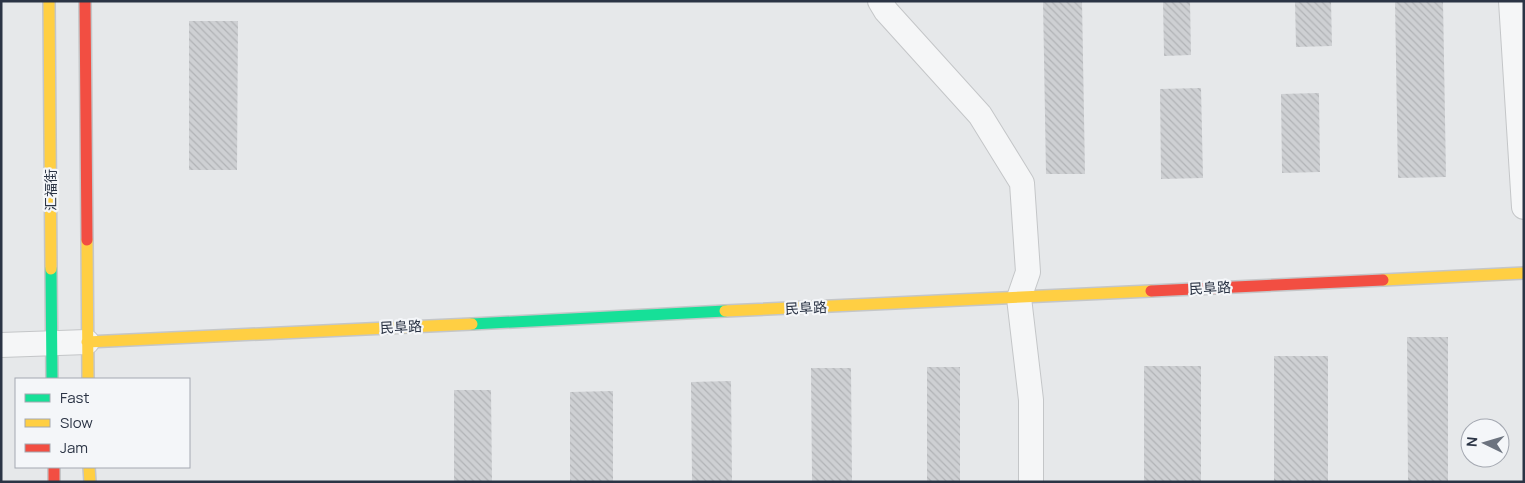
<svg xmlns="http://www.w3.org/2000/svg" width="1525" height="483" font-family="Manrope,'Noto Sans SC',sans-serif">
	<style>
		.building { fill: url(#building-back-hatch) }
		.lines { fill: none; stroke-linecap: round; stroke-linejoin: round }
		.street-casing { stroke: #c4c6c8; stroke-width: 26 }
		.fast-casing { stroke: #c4c6c8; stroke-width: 14 }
		.slow-casing { stroke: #c4c6c8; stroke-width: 14 }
		.jam-casing { stroke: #c4c6c8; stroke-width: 14 }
		.street { stroke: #f5f6f7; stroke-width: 24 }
		.fast { stroke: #16e098; stroke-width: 11 }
		.slow { stroke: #ffcf43; stroke-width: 11 }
		.jam { stroke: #f24e42; stroke-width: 11 }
		.labels { text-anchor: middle; stroke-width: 4.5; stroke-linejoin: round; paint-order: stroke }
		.street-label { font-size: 14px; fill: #2b3445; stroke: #f4f6f9 }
	</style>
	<defs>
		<pattern id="building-back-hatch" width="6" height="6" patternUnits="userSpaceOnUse" patternTransform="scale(1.25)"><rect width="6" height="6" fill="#ced0d3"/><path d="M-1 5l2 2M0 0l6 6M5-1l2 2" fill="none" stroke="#b1b3b6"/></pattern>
	</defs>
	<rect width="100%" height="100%" fill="#e6e8ea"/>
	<path class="building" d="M1043,1H1082L1085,174H1046Z
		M1163,1H1190L1191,55L1164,56Z
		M1295,1H1331L1332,46L1296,47Z
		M1395,1H1443L1446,177L1398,178Z
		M189,21H238L237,170H189Z
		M1201,88L1203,178L1161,179L1160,89Z
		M1319,93L1320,172L1282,173L1281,94Z
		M1407,337H1448V482H1408Z
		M1274,356H1328V482H1274Z
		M1144,366H1201V482H1144Z
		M927,367H960V482H927Z
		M811,368H851L852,482H812Z
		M731,381L732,482H692L691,382Z
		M454,390H491L492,482H454Z
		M613,391V482H570V392Z"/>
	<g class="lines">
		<g class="street-casing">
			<path id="street" d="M880,1L886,11L980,115L1022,183L1028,272L1019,298L1031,400V482
				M1511,1L1524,207
				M1,345L87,342"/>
		</g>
		<g class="fast-casing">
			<path id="fast" d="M51,269L52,379
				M472,324L725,311"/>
		</g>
		<g class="slow-casing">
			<path id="slow" d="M49,1L51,269
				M87,240L88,379
				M1383,280L1524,273
				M725,311L1151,291
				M87,342L472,324
				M89,467L90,482"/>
		</g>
		<g class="jam-casing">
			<path id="jam" d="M85,1L87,240
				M1151,291L1383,280
				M54,467V482"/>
		</g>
		<use href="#street" class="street"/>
		<use href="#fast" class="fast"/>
		<use href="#slow" class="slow"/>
		<use href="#jam" class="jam"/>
	</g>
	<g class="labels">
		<g class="street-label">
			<text transform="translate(51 190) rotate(-90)" y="5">汇福街</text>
			<text transform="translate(1210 288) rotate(-3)" y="5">民阜路</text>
			<text transform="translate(806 308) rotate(-3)" y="5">民阜路</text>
			<text transform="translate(401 327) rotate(-3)" y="5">民阜路</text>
		</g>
	</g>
	<rect width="1525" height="483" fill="none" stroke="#2b3445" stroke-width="5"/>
	<rect x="15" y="378" width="175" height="90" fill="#f4f6f9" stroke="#a4a8b1"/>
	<rect x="25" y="394" width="25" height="8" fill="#16e098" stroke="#a4a8b1"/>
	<text x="60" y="403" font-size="15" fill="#2b3445">Fast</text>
	<rect x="25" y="419" width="25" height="8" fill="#ffcf43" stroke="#a4a8b1"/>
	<text x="60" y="428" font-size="15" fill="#2b3445">Slow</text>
	<rect x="25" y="444" width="25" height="8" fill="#f24e42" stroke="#a4a8b1"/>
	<text x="60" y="453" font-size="15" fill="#2b3445">Jam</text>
	<g transform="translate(1485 443) rotate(275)"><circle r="24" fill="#f4f6f9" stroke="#a4a8b1"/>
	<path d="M0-4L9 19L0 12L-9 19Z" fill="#6c737f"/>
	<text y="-8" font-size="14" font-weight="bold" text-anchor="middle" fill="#2b3445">N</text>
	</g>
</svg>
